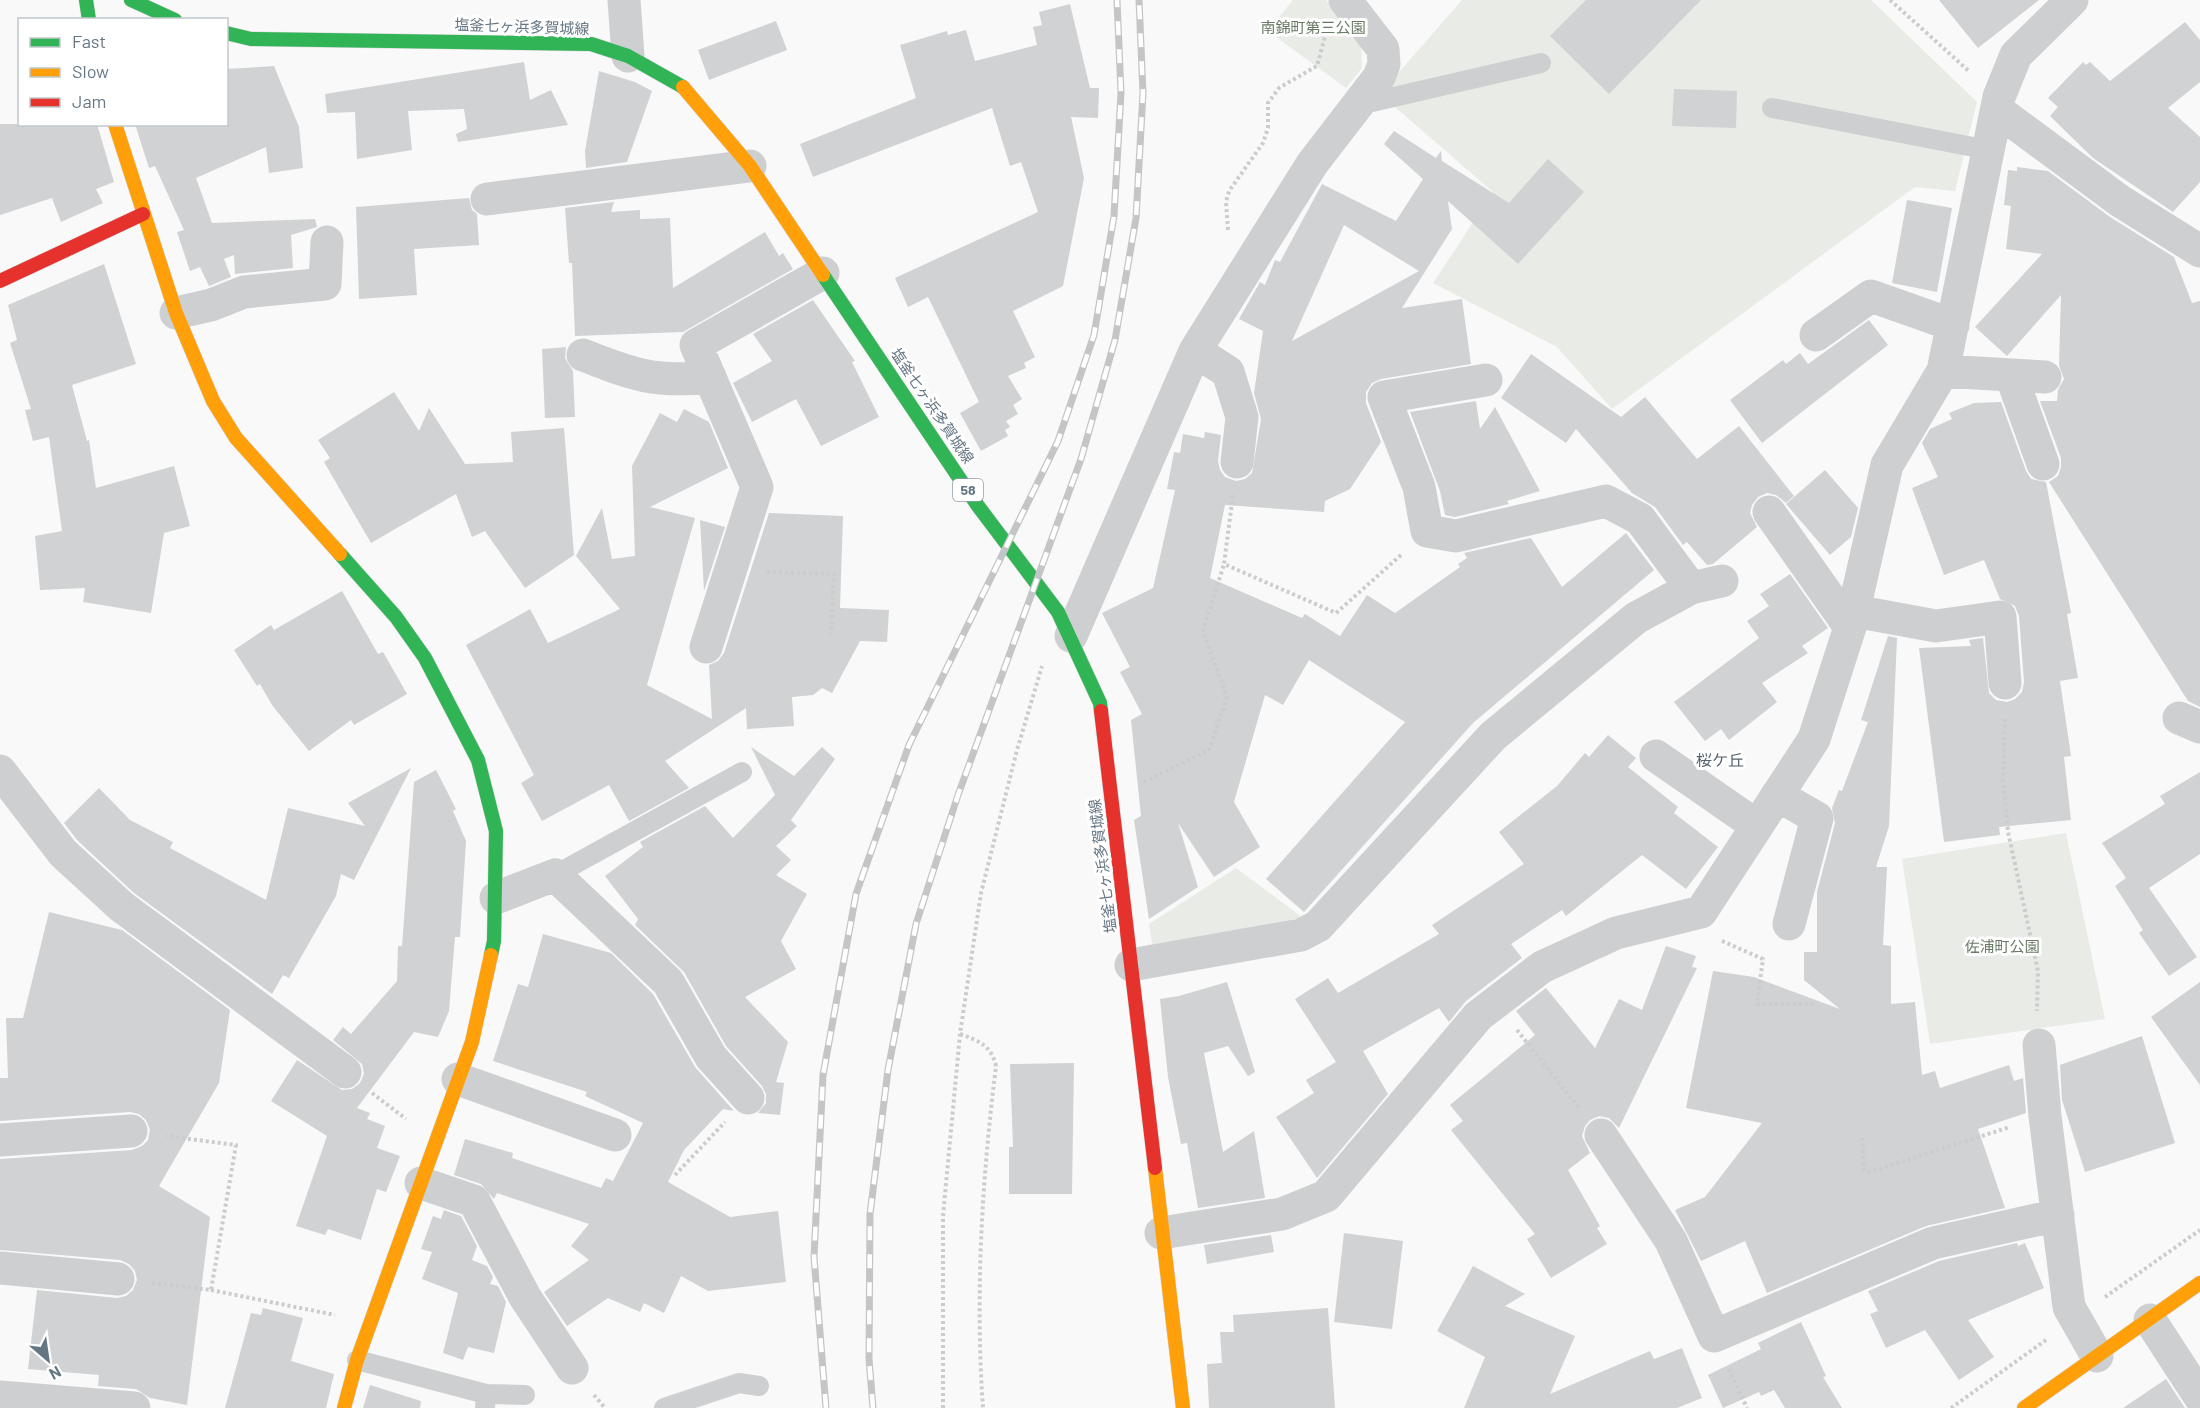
<svg xmlns="http://www.w3.org/2000/svg" width="2200" height="1408" font-family="Barlow,'Noto Sans JP',sans-serif">
	<style>
		.green { fill: #e8ebe6 }
		.building { fill: #d0d2d3; fill-rule: evenodd }
		.lines { fill: none; stroke-linecap: round; stroke-linejoin: round }
		.fast-casing { stroke: #d5d6d7; stroke-width: 15 }
		.slow-casing { stroke: #d5d6d7; stroke-width: 15 }
		.jam-casing { stroke: #d5d6d7; stroke-width: 15 }
		.path { stroke: #cbcccd; stroke-width: 4; stroke-dasharray: 3 3; stroke-linecap: butt }
		.lane { stroke: #cecfd0; stroke-width: 20 }
		.street { stroke: #cecfd0; stroke-width: 33 }
		.fast { stroke: #30b455; stroke-width: 14 }
		.slow { stroke: #ff9f0a; stroke-width: 14 }
		.jam { stroke: #e5322d; stroke-width: 14 }
		.rail-casing { stroke: #c3c5c6; stroke-width: 7 }
		.rail { stroke: #fff; stroke-width: 4.5; stroke-dasharray: 14; stroke-linecap: butt }
		.labels { text-anchor: middle; stroke-width: 6; stroke-linejoin: round; paint-order: stroke }
		.shield { fill: #fff; stroke: #939fa8; stroke-width: 1.5 }
		.shield-label { font-size: 14px; font-weight: bold; fill: #657683 }
		.street-label { font-size: 15px; fill: #657683; stroke: #fff }
		.park-label { font-size: 15px; fill: #687a64; stroke: #fff }
		.neighbourhood-label { font-size: 16px; fill: #57646e; stroke: #fff }
	</style>
	<rect width="100%" height="100%" fill="#f9f9f9"/>
	<path class="green" d="M1293,0H1326L1361,44L1362,68L1346,88L1268,31Z
		M1462,0H1871L1977,102L1955,191L1915,187L1612,409L1557,347L1433,283L1493,192L1380,94Z
		M2066,833L2105,1019L1930,1044L1902,859Z
		M1236,868L1303,918L1153,950L1149,924Z"/>
	<path class="building" d="M1586,0H1701L1609,94L1550,36Z
		M1939,0H2039L1978,48Z
		M1070,4L1090,88H1099L1098,118L1071,117L1084,178L1063,286L1013,311L1035,357L1024,363L1026,368L1008,376L1022,399L1013,405L1018,414L1006,421L1010,427L1005,430L1008,436L981,451L960,413L979,402L928,297L908,307L895,278L1038,212L1021,162L1010,166L992,108L813,177L800,144L916,98L900,45L947,31L948,35L966,30L975,61L1037,45L1033,27L1042,25L1039,12Z
		M776,21L787,50L709,80L698,50Z
		M2185,22L2200,40V82L2168,108L2200,137V182L2173,212L2093,158L2050,116L2058,107L2048,98L2083,62L2086,65L2090,62L2110,81Z
		M524,62L530,100L551,90L568,125L458,142L456,134L467,129L464,109L408,111L412,150L357,159L355,112L327,113L325,94Z
		M274,66L299,127L303,168L269,173L266,147L196,178L212,223L315,219L317,227L291,235L293,268L235,274L234,255L224,259L231,277L209,286L200,267L190,271L177,232L184,230L155,166L149,168L135,124H226V69Z
		M599,71L635,82L652,91L627,162L586,168L585,151Z
		M1674,89L1737,91L1736,128L1672,126Z
		M0,124H97L114,182L96,189L103,203L61,222L52,198L0,215Z
		M1394,131L1436,158L1441,151L1442,161L1509,203L1548,159L1584,192L1518,264L1448,201L1452,229L1402,308L1462,299L1471,364L1381,379L1372,383L1366,392V403L1381,442L1350,489L1325,501L1324,512L1225,505L1210,578L1302,618L1305,614L1340,636L1367,595L1395,613L1460,567L1458,564L1467,558L1464,553L1531,538L1562,587L1626,533L1654,570L1473,723L1304,912L1266,879L1405,722L1309,660L1283,705L1265,695L1234,802L1260,847L1214,877L1178,823L1198,887L1149,919L1134,820L1141,816L1131,720L1142,714L1120,672L1130,667L1102,613L1153,588L1175,490L1167,489L1174,452L1180,453L1183,434L1204,438L1205,432L1221,435L1218,461L1220,470L1225,477L1236,481L1245,479L1252,473L1261,419L1254,393L1263,331L1239,319L1260,282L1265,285L1275,260L1280,262L1322,184L1396,221L1423,179L1384,144ZM1344,225L1419,271L1292,341Z
		M2017,167L2048,171L2110,217L2174,257L2192,303L2200,301V707L2188,701L2049,482L2058,476L2061,467V458L2040,401H2057L2058,390L2064,379L2059,365L2061,295L2007,356L1975,327L2042,254L2006,249L2011,206L2004,205L2008,170L2017,171Z
		M469,198L472,210L477,214L479,245L414,249L417,295L359,299L356,207Z
		M1907,200L1952,208L1937,292L1892,283Z
		M614,202L611,212L640,210V219L670,218L673,288L765,232L779,256L783,253L793,269L683,332L575,336L572,263H569L565,208Z
		M104,264L136,364L72,385L87,441L89,440L96,488L174,466L190,526L164,533L151,613L83,602L85,588L40,590L35,536L62,531L49,437L33,441L25,410L31,409L10,343L17,340L8,305Z
		M813,300L855,361L852,362L879,417L821,446L796,399L752,422L733,383L772,361L753,334Z
		M1869,320L1888,345L1762,443L1730,400L1783,360L1786,364L1800,353L1808,364Z
		M566,347L565,358L573,371L575,417L545,418L542,349Z
		M1531,354L1621,417L1645,397L1697,459L1739,426L1794,496L1786,503L1776,495L1767,493L1758,497L1752,505L1750,513L1757,527L1713,564L1707,565L1687,542L1683,545L1655,507L1632,493L1576,429L1566,443L1501,398Z
		M394,392L419,431L429,408L465,464L513,462L511,432L564,428L574,555L525,588L485,531L472,537L456,494L371,543L324,462L330,458L318,440Z
		M1476,401L1480,429L1495,407L1540,491L1507,501L1509,504L1455,517L1445,515L1440,491L1410,412Z
		M2001,402L2026,471L2031,479L2046,482L2071,613L2067,614L2078,678L2060,681L2071,756L2064,757L2071,820L1999,827L2000,835L1944,842L1919,648L1971,646L1969,640L1983,638L1989,693L1996,700L2007,702L2015,699L2022,692L2024,682L2019,616L2015,606L2000,599L1984,560L1944,575L1912,488L1938,477L1922,443L1930,429L1952,419L1949,413L1974,403Z
		M684,409L709,422L728,468L650,507L695,518L647,685L712,719L709,665L718,661L724,653L769,513L843,516L840,608L889,610L887,642L860,641L832,693L822,688L813,695L792,697L794,726L747,729L746,708L665,761L689,788L629,821L609,785L542,821L521,783L534,775L466,645L530,609L548,643L620,609L576,556L602,508L612,559L635,556L632,466L660,413L677,422Z
		M1825,470L1858,508L1851,537L1830,555L1786,504Z
		M700,520L725,527L704,591Z
		M1790,574L1828,628L1802,646L1808,653L1762,683L1777,702L1729,740L1721,729L1705,741L1674,702L1759,638L1747,621L1769,606L1760,594Z
		M342,591L378,654L383,652L407,694L354,725L351,720L309,751L272,705L260,684L257,686L234,650L271,625L274,630Z
		M1888,636L1897,638L1889,826L1876,867H1887L1883,945L1891,946V1004L1915,1002L1922,1075L1935,1071L1940,1088L2009,1065L2014,1081L2023,1078L2026,1113L1978,1129L2005,1208L1926,1226L1767,1293L1745,1241L1701,1261L1675,1210L1705,1197L1762,1123L1686,1108L1713,971L1754,977L1840,1009L1804,980V952H1817V892L1835,823L1832,808L1839,790L1842,791L1868,722L1861,720Z
		M1608,735L1636,758L1628,767L1678,807L1674,813L1718,847L1686,889L1642,855L1566,916L1562,910L1511,944L1522,958L1466,1001L1449,1022L1439,1008L1363,1051L1388,1094L1317,1178L1276,1117L1314,1093L1306,1080L1336,1062L1295,999L1328,978L1338,993L1439,934L1432,925L1524,864L1499,832L1557,786L1585,753L1589,757Z
		M751,747L794,776L822,747L835,759L791,820L797,826L776,846L791,860L776,875L807,894L781,941L796,969L745,997L788,1042L776,1082L784,1083L780,1115L758,1113L766,1103V1094L762,1086L726,1046L684,972L635,925L638,919L605,876L643,847L640,842L705,806L733,838L775,795Z
		M411,768L354,880L341,874L336,896L289,978L283,975L272,994L134,893L77,840L64,823L99,788L130,820L173,842L170,848L266,900L288,808L365,826L348,803Z
		M436,770L456,809L453,811L466,841L460,937H455L449,1011L438,1037L414,1032L357,1108L370,1113L367,1119L385,1126L377,1148L400,1156L386,1192L377,1189L361,1240L328,1229L325,1235L296,1226L327,1136L271,1101L297,1060L342,1090L352,1089L360,1083L364,1074L362,1064L333,1040L343,1027L351,1034L397,981L398,946H402L414,782Z
		M2200,772V854L2149,888L2197,957L2169,976L2139,933L2143,930L2115,886L2126,878L2102,843L2165,804L2160,796Z
		M49,912L122,930L230,1010L219,1083L159,1186L210,1217L187,1405L150,1398L136,1389L98,1386L99,1375L28,1369L37,1290L117,1298L126,1296L133,1290L137,1280L135,1271L129,1264L120,1260L0,1250V1159L132,1150L142,1146L148,1140L150,1130L146,1120L139,1114L130,1112L0,1121V1078H8L6,1018H23Z
		M543,934L611,953L653,994L695,1067L734,1111L723,1109L684,1150L668,1182L730,1217L778,1211L786,1282L708,1291L681,1276L664,1313L644,1303L640,1312L608,1298L567,1326L544,1292L589,1260L571,1246L589,1224L497,1193L494,1199L481,1184L454,1175L465,1139L513,1153L512,1158L601,1188L606,1178L613,1181L643,1123L585,1096L587,1092L493,1061L518,984L528,987Z
		M1666,946L1696,956L1692,967L1697,968L1619,1128L1609,1118L1599,1116L1590,1120L1585,1126L1582,1136L1590,1153L1568,1170L1600,1226L1597,1228L1607,1244L1551,1278L1527,1239L1535,1234L1451,1130L1463,1121L1450,1105L1535,1035L1516,1011L1546,988L1595,1048L1619,999L1642,1010Z
		M1227,982L1255,1072L1248,1076L1228,1046L1204,1053L1223,1152L1254,1131L1265,1198L1198,1208L1187,1143L1181,1144L1168,1077L1160,999L1179,996Z
		M2200,982V1085L2151,1017Z
		M2142,1036L2175,1143L2085,1172L2062,1100L2060,1065Z
		M1074,1063L1072,1194H1009V1147H1013L1010,1064Z
		M444,1210L461,1216L477,1246L472,1260L487,1266L493,1277L490,1284L498,1286L506,1302L494,1353L468,1347L463,1360L443,1353L458,1293L422,1279L432,1252L421,1249L433,1216L441,1219Z
		M1344,1233L1403,1241L1392,1329L1334,1322Z
		M1271,1235L1274,1252L1207,1264L1204,1245Z
		M2017,1243L2018,1246L2025,1243L2044,1288L1968,1320L1994,1357L1959,1380L1925,1330L1886,1348L1870,1314L1878,1311L1868,1291L1939,1261Z
		M1473,1266L1525,1294L1505,1306L1575,1336L1550,1394L1650,1351L1654,1359L1682,1348L1702,1398L1677,1408H1464L1485,1357L1437,1331Z
		M263,1308L303,1318L291,1361L334,1374L326,1408H225L251,1313L261,1315Z
		M1328,1308L1335,1408H1209L1207,1364L1222,1363L1220,1332H1234L1233,1315Z
		M1801,1322L1826,1376L1823,1377L1842,1408H1785L1774,1390L1761,1396L1759,1392L1723,1408L1708,1375L1761,1349L1758,1343Z
		M2166,1379L2185,1408H2123Z
		M370,1385L421,1401L420,1408H363Z"/>
	<g class="lines">
		<g class="fast-casing">
			<path id="fast" d="M86,0L89,20
				M131,0L175,20
				M226,33L251,39L591,44L628,56L683,87
				M823,275L978,506L1058,612L1100,703L1101,711
				M340,554L396,617L425,658L478,760L496,831L494,941L491,955"/>
		</g>
		<g class="slow-casing">
			<path id="slow" d="M683,87L750,166L823,275
				M115,124L176,313L213,401L236,438L340,554
				M1155,1168L1183,1408
				M344,1408L357,1360L472,1042L491,955
				M2024,1408L2200,1283"/>
		</g>
		<g class="jam-casing">
			<path id="jam" d="M0,281L143,214
				M1101,711L1155,1168"/>
		</g>
		<path class="path" d="M1890,0L1970,72
			M1228,230L1226,202L1229,191L1263,143L1268,128V103L1279,88L1317,66L1326,33
			M1233,495L1224,564L1336,613L1402,554
			M767,572L834,574L831,634
			M2005,719L2003,779L2008,832L2038,971L2037,1011
			M1144,782L1209,750L1227,697L1203,631L1224,564
			M1722,941L1763,959L1757,1004H1813
			M1517,1030L1580,1109
			M960,1034C979,1041 991,1045 996,1066C982,1179 975,1294 983,1408
			M372,1093L406,1119
			M1862,1138L1864,1170L1869,1172L2010,1127
			M675,1175L725,1122
			M152,1283L211,1290L236,1145L166,1136
			M211,1290L335,1315
			M2105,1297L2200,1230
			M1729,1369L1747,1408
			M594,1395L605,1408
			M943,1408V1216L960,1034L981,893L1017,750L1042,666
			M1951,1408L2046,1340"/>
		<path class="lane" d="M1359,105L1541,63
			M1772,108L1989,150
			M555,875L742,772
			M357,1360L486,1394L485,1408
			M486,1394L525,1395
			M664,1408L739,1383L759,1386"/>
		<path class="street" d="M624,0L628,56
			M1997,110L2120,201L2200,251
			M487,199L750,166
			M176,313L211,305L244,292L325,284L327,242
			M1816,335L1871,296L1953,325
			M1195,351L1228,372L1242,417L1237,462
			M583,355C634,375 655,383 710,377
			M1943,371L2045,377
			M2011,375L2043,464
			M1486,380L1384,397L1419,487L1427,531L1456,536L1606,501L1640,519L1691,588
			M1769,512L1850,627
			M1854,611L1936,626L2000,617L2005,683
			M1071,636L1195,351L1312,164L1379,77L1384,64L1383,49L1345,0
			M706,647L757,487L696,345L823,273
			M2179,718L2200,727
			M1656,756L1757,826
			M0,771L63,853L122,907L345,1072
			M1777,795L1817,818L1789,924
			M496,898L555,875L668,982L711,1057L748,1098
			M1131,965L1301,935L1318,926L1493,736L1636,618L1691,588L1722,581
			M2039,1045L2045,1116L2069,1307L2097,1356
			M458,1079L615,1135
			M1601,1135L1671,1241L1714,1336L1933,1243L2058,1215
			M0,1140L131,1131
			M421,1183L474,1201L525,1297L572,1368
			M1161,1233L1282,1214L1326,1196L1478,1016L1542,967L1616,933L1701,912L1814,739L1850,627L1887,465L1943,371L1999,97L2016,55L2072,0
			M0,1268L118,1279
			M2150,1320L2200,1397
			M0,1397L134,1408"/>
		<use href="#fast" class="fast"/>
		<use href="#slow" class="slow"/>
		<use href="#jam" class="jam"/>
		<g class="rail-casing">
			<path id="rail" d="M826,1408L814,1257L823,1075L856,894L909,745L1058,441L1094,335L1114,216L1121,93L1117,0
				M873,1408L869,1359L870,1214L888,1070L916,924L958,795L1081,459L1115,340L1136,218L1143,93L1139,0"/>
		</g>
		<use href="#rail" class="rail"/>
	</g>
	<g class="labels">
		<rect class="shield" x="953" y="479" width="30" height="22" rx="4.5"/>
		<g class="shield-label">
			<text x="968" y="495">58</text>
		</g>
		<g class="street-label">
			<text transform="translate(522 27) rotate(2)" y="5">塩釜七ヶ浜多賀城線</text>
			<text transform="translate(932 406) rotate(56)" y="5">塩釜七ヶ浜多賀城線</text>
			<text transform="translate(1103 866) rotate(-97)" y="5">塩釜七ヶ浜多賀城線</text>
		</g>
		<g class="park-label">
			<text x="1313" y="33">南錦町第三公園</text>
			<text x="2002" y="952">佐浦町公園</text>
		</g>
		<g class="neighbourhood-label">
			<text x="1720" y="766">桜ケ丘</text>
		</g>
	</g>
	<rect x="18" y="18" width="210" height="108" fill="#ffffff" stroke="#c1c8cd" stroke-width="1.5"/>
	<rect x="30" y="38" width="30" height="9" fill="#30b455" stroke="#c1c8cd" stroke-width="1.5"/>
	<text x="72" y="48" font-size="18" fill="#657683">Fast</text>
	<rect x="30" y="68" width="30" height="9" fill="#ff9f0a" stroke="#c1c8cd" stroke-width="1.5"/>
	<text x="72" y="78" font-size="18" fill="#657683">Slow</text>
	<rect x="30" y="98" width="30" height="9" fill="#e5322d" stroke="#c1c8cd" stroke-width="1.5"/>
	<text x="72" y="108" font-size="18" fill="#657683">Jam</text>
	<g transform="translate(48 1360) rotate(151)" stroke="#ffffff" stroke-width="4.5" paint-order="stroke">
	<path d="M0-4.5L10 22L0 15L-10 22Z" fill="#657683"/>
	<text y="-9" font-size="16" font-weight="bold" text-anchor="middle" fill="#657683">N</text>
	</g>
</svg>
